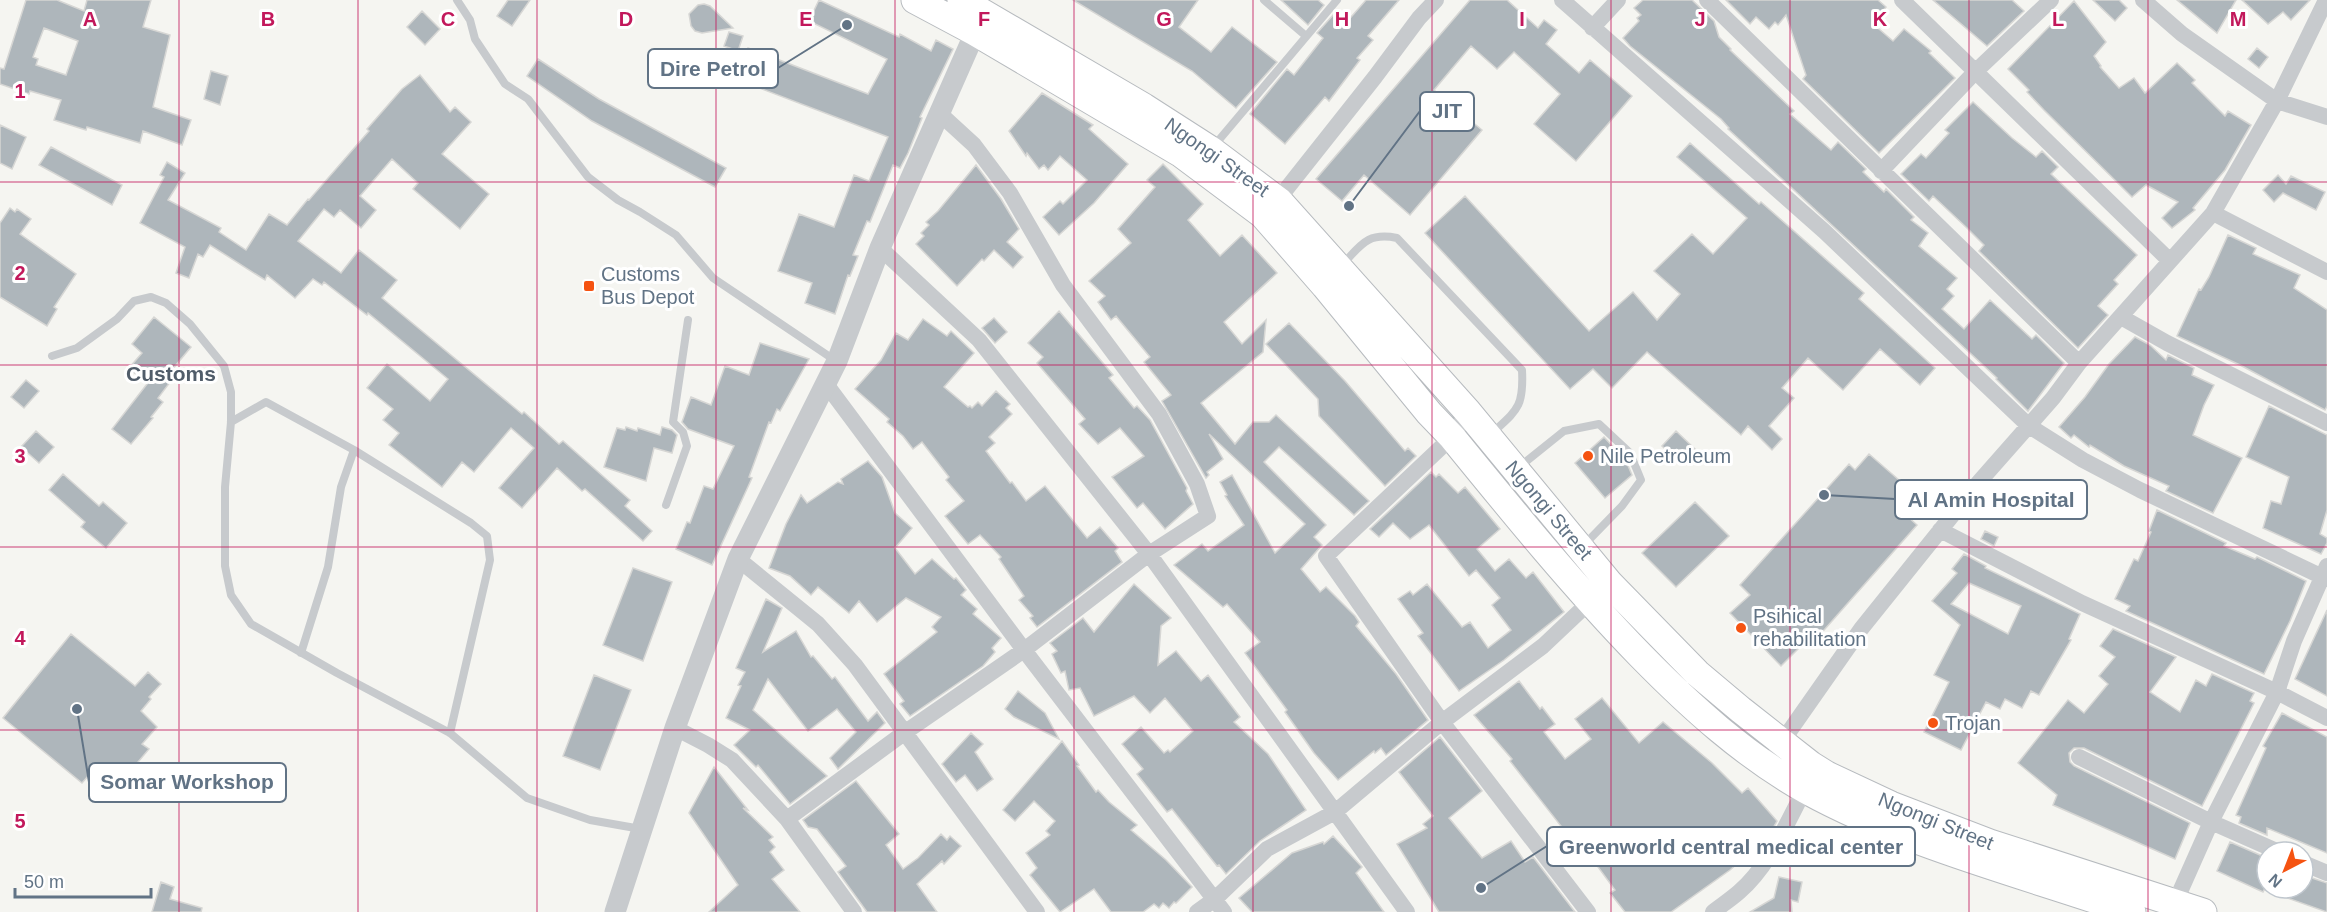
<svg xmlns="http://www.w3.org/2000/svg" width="2327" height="912" font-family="Arial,sans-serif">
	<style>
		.building { fill: #aeb6bb; stroke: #d6d6d4; stroke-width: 1.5; fill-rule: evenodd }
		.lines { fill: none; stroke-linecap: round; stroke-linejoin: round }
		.primary-casing { stroke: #b7bbbf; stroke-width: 29 }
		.service { stroke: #c7cacd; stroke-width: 8 }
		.minor { stroke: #c7cacd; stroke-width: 16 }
		.tertiary { stroke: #c7cacd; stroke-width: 21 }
		.primary { stroke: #fff; stroke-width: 27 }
		.grid { fill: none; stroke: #c2185b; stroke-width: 1.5; stroke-opacity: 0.55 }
		.poi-dot { fill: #f55311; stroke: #fff; stroke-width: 2 }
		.labels { text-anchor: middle; stroke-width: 6; stroke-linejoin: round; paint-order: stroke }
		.street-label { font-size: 20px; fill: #617385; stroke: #fff }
		.poi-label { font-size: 20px; fill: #617385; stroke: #fff; text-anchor: start }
		.neighbourhood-label { font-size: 21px; font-weight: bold; fill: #505c69; stroke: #fff }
		.grid-label { font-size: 20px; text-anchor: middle; font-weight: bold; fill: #c2185b; stroke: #fff; stroke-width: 6; stroke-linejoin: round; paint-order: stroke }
		.leader { fill: none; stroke: #617385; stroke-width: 2 }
		.callout-dot { fill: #617385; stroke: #fff; stroke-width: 2 }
		.callout { fill: #fff; stroke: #617385; stroke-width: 2 }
		.callout-label { font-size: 21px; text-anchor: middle; font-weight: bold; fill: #617385 }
	</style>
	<rect width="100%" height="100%" fill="#f5f5f1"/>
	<path class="building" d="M26,0H57L84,11L87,0H151L143,27L170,35L153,107L191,120L182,145L143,131L140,143L87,127L86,130L54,120L61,100L30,91L29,94L0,84V68L4,69ZM44,28L78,41L66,75L36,65L38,59L33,57Z
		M508,0H530L512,26L497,16Z
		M819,0L899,37L900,34L931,51L936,40L953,49L920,117L922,118L908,153L900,168L893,165L870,222L867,221L853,255L858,256L850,276L848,275L835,314L805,303L812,283L778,271L799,214L834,227L854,175L869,181L888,137L749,84L753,76L739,71L748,48L868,94L887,59L809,21Z
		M1073,0H1198L1179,27L1211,52L1232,27L1277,62L1236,108L1192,71Z
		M1281,0H1318L1324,5L1308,25Z
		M1366,0H1399L1368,36L1373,40L1357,58L1360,60L1329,101L1325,97L1285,144L1250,114L1287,69L1294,75L1323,38L1317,33L1334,14L1345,24Z
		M1470,0H1507L1538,28L1544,20L1557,30L1546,44L1579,73L1590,60L1632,96L1576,161L1534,124L1560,94L1514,52L1497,69L1471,46L1434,90L1482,130L1410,215L1364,175L1342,201L1316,179Z
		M1643,0H1692L1714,21L1719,37L1731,49L1730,50L1794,111L1790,114L1831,150L1838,142L1866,169L1863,172L1884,192L1886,189L1914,217L1911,220L1928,233L1919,246L1957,278L1947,289L1954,296L1942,309L1964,329L1990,300L2032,339L2036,335L2064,363L2028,411L1996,379L1997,378L1728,129L1729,128L1721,119L1630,46L1623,38L1639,21L1637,18L1641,15L1634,8Z
		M1726,0H1878L1886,7L1872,23L1893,41L1904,29L1931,51L1929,53L1955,78L1879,153L1803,79L1806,75L1786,15L1778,25L1775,22L1769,29L1756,17L1750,24Z
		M1933,0H2012L2024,11L1987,46Z
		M2093,0H2119L2127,8L2115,21Z
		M2177,0H2236L2217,33Z
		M2242,0H2310L2291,20L2283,12L2268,24Z
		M2074,1L2106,42L2094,56L2101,66L2100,67L2119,88L2134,78L2145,93L2177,63L2195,80L2192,83L2225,116L2228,111L2251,125L2225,170L2193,208L2195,210L2172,228L2162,218L2178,202L2146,185L2132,197L2044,110L2027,92L2029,90L2008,69Z
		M704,4L710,6L733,28L702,33L695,31L691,26L689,14L698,5Z
		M422,11L440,29L425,45L407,27Z
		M729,32L743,36L738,51L724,46Z
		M2257,48L2268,57L2259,68L2248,59Z
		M538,59L599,99L726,168L715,187L592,121L527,76Z
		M211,71L228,76L220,105L204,99Z
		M420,75L450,112L455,107L471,122L442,154L489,194L460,229L413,189L418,183L392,159L360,196L376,210L361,228L340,210L334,217L324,209L298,241L341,273L359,250L397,280L382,298L522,414L524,412L559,444L563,441L630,500L625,506L652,531L643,541L585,489L582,491L557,468L522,508L499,488L534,448L511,428L474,472L462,462L442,487L389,445L399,433L383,420L393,409L367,388L387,364L430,401L448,379L368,313L367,315L324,282L322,285L313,279L295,298L267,275L265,280L210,245L203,257L198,254L189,278L176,273L185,247L140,223L164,177L160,175L167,162L185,173L168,200L221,228L219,232L246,250L269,214L287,225L308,199L309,200L369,131L367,129L402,89Z
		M1042,93L1093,125L1089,129L1128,164L1094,203L1059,235L1043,217L1060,201L1063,204L1087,180L1060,156L1048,170L1044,165L1039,169L1027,153L1026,156L1009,131Z
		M1973,102L2012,138L2036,157L2042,151L2058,167L2051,174L2137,255L2114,280L2118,284L2098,306L2108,315L2078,348L1979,251L1984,245L1967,228L1933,196L1929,201L1901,174L1921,154L1926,158L1949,133L1945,130Z
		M0,125L26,137L12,169L0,163Z
		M1690,143L1759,204L1761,202L1864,293L1859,299L1935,368L1920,385L1880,349L1843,390L1808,358L1782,388L1794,398L1769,426L1782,439L1772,450L1748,426L1741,435L1647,352L1612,388L1593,369L1570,389L1425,233L1465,196L1589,331L1633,292L1657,320L1680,294L1654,271L1692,234L1713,254L1747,218L1677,157Z
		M51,147L122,185L112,205L39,165Z
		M1163,164L1203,204L1188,220L1220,256L1242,235L1277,273L1224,322L1242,344L1266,320L1263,352L1201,403L1235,444L1253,422H1269L1276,415L1369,501L1354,515L1279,447L1264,462L1326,525L1314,537L1322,545L1301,569L1320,592L1326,587L1355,616L1359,622L1356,626L1396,674L1428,720L1386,755L1381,748L1375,753L1374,751L1338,780L1314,753L1285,712L1287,710L1245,653L1260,642L1227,604L1223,607L1174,565L1202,544L1208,551L1244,525L1225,496L1227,495L1220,482L1232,475L1275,553L1305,524L1209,434L1223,459L1207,472L1209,475L1206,478L1162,401L1171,395L1144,362L1150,357L1116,316L1111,320L1098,302L1105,296L1089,281L1131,243L1118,229L1155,187L1147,180Z
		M976,165L1001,199L1019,229L1007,242L1023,257L1013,268L994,250L984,261L982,259L957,286L916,244L924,236L921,233L929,225L926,222L938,211Z
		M2278,175L2286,184L2291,176L2325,192L2316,210L2283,193L2274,202L2263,190Z
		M10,208L15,212L17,209L31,219L20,234L76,274L54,307L57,309L47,326L0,297V223Z
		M2228,235L2256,248L2253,254L2300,275L2294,288L2327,310V406L2325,410L2240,365L2177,336L2199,289L2201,290L2209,277Z
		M1059,311L1113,375L1109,378L1134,408L1137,406L1150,420L1187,488L1186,491L1193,504L1165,529L1143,503L1137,508L1112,477L1144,456L1120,428L1098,444L1079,424L1085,419L1037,363L1043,357L1028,343Z
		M154,317L191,347L166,377L171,381L158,398L163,402L151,417L153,418L131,444L112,429L147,384L129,368L142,353L132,344Z
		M994,318L1007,332L995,343L982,328Z
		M923,319L947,336L951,331L974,353L944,387L968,407L970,406L972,408L978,402L982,406L996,391L1010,404L1006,408L1012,414L989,437L995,443L986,451L1010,483L1012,482L1026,501L1045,486L1087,538L1100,527L1118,548L1115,551L1122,562L1037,627L1030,618L1033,616L1019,600L1024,596L999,559L1001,557L980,535L968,544L945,516L964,501L946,480L949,477L922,442L913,449L903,436L887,422L889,419L855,389L881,360L896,333L908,340Z
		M1289,323L1345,381L1405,451L1408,448L1416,456L1385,486L1319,416L1318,399L1266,344Z
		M2135,337L2150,345L2166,360L2168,355L2194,368L2192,375L2214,385L2204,405L2193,435L2242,458L2213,513L2166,491L2169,486L2124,466L2090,445L2089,447L2074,435L2071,438L2059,427L2085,397L2109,364Z
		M760,343L809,359L780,411L777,409L771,423L769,422L749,477L752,478L712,565L676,549L687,522L690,523L704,486L713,489L734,446L688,429L682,422L691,397L711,405L725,366L749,375Z
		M26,380L39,391L24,408L11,397Z
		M2269,406L2327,435V510L2320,534L2327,538V543L2321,554L2263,528L2271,501L2281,504L2289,477L2246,457Z
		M626,427L637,431L638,428L660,435L662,427L672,430L677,435L672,453L654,448L646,481L604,467L617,428L625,430Z
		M36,431L54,447L39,463L21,447Z
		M1676,431L1695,449L1681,464L1662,446Z
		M1604,437L1626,461L1632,475L1605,498L1575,463Z
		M1869,454L1922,500L1907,516L1917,525L1809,647L1804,643L1781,666L1730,613L1750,595L1740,585L1849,464L1855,470Z
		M868,461L882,477L895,513L912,528L895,548L915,574L932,559L954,579L956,578L966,590L961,595L977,609L973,614L1001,638L992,648L995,652L983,666L910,716L900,704L904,701L884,674L937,632L932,627L941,617L906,598L877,622L859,601L849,613L818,587L811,595L790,576L769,568L786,524L801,495L807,503L838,482L843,484L841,479Z
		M1431,472L1436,477L1439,474L1458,493L1465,487L1500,529L1477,549L1495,571L1509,559L1526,578L1533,572L1564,612L1504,660L1459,691L1418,636L1423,633L1398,599L1410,591L1413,595L1427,584L1462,627L1470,622L1488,648L1511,630L1492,605L1500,598L1476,570L1469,576L1429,525L1410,539L1393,523L1379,537L1370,529Z
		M63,474L99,506L103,502L127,523L106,548L81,527L85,522L49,490Z
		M1695,502L1729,536L1676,587L1642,553Z
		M2157,510L2226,543L2224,546L2255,559L2257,557L2306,581L2290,621L2264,674L2126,611L2130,606L2115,599L2134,559L2138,561L2151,532L2149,531Z
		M1985,531L1998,537L1994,546L1981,539Z
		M1964,554L1986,566L1985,568L2080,614L2069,639L2071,640L2039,695L2031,691L2022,708L2005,699L2000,709L1986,702L1961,750L1924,732L1949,682L1934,675L1960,625L1932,601L1957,573L1952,569ZM1969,583L2021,606L2008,634L1951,604Z
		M633,568L672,582L643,661L603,645Z
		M1134,584L1171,618L1161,626L1158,665L1176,651L1201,681L1208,675L1240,717L1234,722L1268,754L1306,810L1260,841L1226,874L1219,865L1217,866L1172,809L1167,812L1137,774L1143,769L1122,744L1141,727L1164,753L1168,750L1170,752L1193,731L1165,698L1150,713L1134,696L1094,716L1080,688L1069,690L1065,671L1061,673L1052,654L1057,651L1050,643L1083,618L1094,632Z
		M766,599L782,608L763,652L796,631L811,657L813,656L832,679L835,677L868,721L877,712L885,723L838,769L830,758L856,732L837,709L808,731L768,679L753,710L827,776L790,804L758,765L756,767L734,745L750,730L726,718L741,686L738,685L745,672L736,668Z
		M2327,610V696L2295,679Z
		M2113,629L2176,657L2150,692L2180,712L2196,680L2206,686L2212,674L2254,693L2250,701L2254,703L2202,806L2084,748H2074L2069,753L2070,762L2074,766L2190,823L2175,859L2053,805L2057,795L2018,763L2068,700L2084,713L2108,684L2099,676L2115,657L2100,646Z
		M71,634L135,686L148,672L161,684L149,697L151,699L141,711L157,727L142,744L149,749L117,787L95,768L82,783L3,718Z
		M594,675L631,690L600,770L563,756Z
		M1519,681L1540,709L1542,707L1555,724L1544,732L1565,759L1591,739L1575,719L1602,698L1639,743L1663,722L1712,763L1742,793L1748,788L1777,821L1768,837L1730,870L1671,912H1625L1610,893L1615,890L1579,841L1575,844L1510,761L1512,759L1474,715Z
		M1018,691L1045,713L1059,739L1014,717L1005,709Z
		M2282,713L2327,737V853L2267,828V835L2239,823L2241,817L2236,815L2266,748L2263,746Z
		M971,733L983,744L975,752L993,779L977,791L965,775L956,782L942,764Z
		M1440,737L1482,791L1449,818L1482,858L1511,841L1525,862L1533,857L1575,912H1439L1397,844L1427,828L1423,824L1433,816L1399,772Z
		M1062,741L1079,765L1077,766L1096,792L1098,790L1109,802L1137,825L1131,830L1166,860L1192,887L1176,903L1174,902L1169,908L1163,903L1159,908L1154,904L1143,912H1111L1094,889L1060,912L1030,875L1037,868L1026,853L1050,835L1046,831L1055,821L1034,801L1015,821L1003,810Z
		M714,767L748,810L743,808L773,837L769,840L775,847L770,852L784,870L772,879L800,912H709L738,885L689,813Z
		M856,781L899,834L886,845L903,869L918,858L941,834L947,840L950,836L961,846L944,864L942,861L917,884L937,912H867L838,872L846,866L817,829L808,827L803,820Z
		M1333,836L1362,867L1356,873L1384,912H1252L1239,898L1292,853L1323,842L1324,844Z
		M2230,842L2267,858V884L2263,892L2217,871Z
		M2303,875L2327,883V912L2265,890V888H2303Z
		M1779,877L1802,882L1798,902L1791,900L1792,912H1750L1774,898Z
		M161,882L174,887L170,899L202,908L201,912H152Z"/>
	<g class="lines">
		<g class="primary-casing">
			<path id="primary" d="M915,0L975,32L1180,153L1263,215L1325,286L1429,413L1452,437C1513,512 1574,587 1641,656C1691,707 1744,755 1806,790C1908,846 2023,874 2132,912
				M961,0L1144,107L1211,150L1279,201L1468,412L1610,584L1697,673L1741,710L1811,765L1827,775L1891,805L1990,843L2203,912"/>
		</g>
		<path class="service" d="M457,0L470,20L475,39L505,84L528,99L588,177L618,200L640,212L676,235L713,278L836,361
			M1264,0L1306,36
			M1213,147L1337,0
			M1342,265C1361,245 1367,232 1397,238L1522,370C1524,408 1517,410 1490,435
			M52,356L77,348L117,319L134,301L151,297L166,303L190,324L224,366L231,392V422L225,487V566L231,595L251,624L337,673L450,733L527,798L590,820L641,829
			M231,422L266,402L354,450L471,523L487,536L490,560L450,733
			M1518,468L1564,431L1599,424L1630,453L1641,480L1622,506L1583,546
			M666,505L687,446L683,432L673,422L688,320
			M301,653L328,567L341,487L354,450"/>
		<path class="minor" d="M1562,0L1824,231L2029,426L2083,460L2140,490L2327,579
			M1707,0L2079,363
			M1902,0L2170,261
			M2143,0L2182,34L2277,101L2327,117
			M1592,28L1618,0
			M1881,171L1976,71L2051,0
			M1272,207L1375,77L1419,18L1436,0
			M2213,213L2327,272
			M880,248L979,340L1149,554L1407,912
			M2121,317L2167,343L2327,423
			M826,384L1024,650L1224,912
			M1468,412L1452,437L1326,556L1442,722L1588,912
			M1940,530L2082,603L2277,692L2327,718
			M738,559L818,624L855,665L1037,912
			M675,728L708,745L732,760L787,819L854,912
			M1777,749L1861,629L1979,482L2053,398L2079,363L2213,213L2277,101L2326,0
			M2079,757L2211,822L2279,852
			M787,819L904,733L1024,650L1149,554L1208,516L1197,484L1159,414L1063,285L1010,193L974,145L938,112
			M2303,863L2327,873
			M2175,903L2211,822L2277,692L2294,641L2327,566
			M1197,912L1215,899L1267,849L1335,812L1442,722L1543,646L1597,595
			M1713,912C1722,905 1731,899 1739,892C1770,865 1786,824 1805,789"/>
		<path class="tertiary" d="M615,912L675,728L738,559L837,361L880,248L981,19"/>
		<use href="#primary" class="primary"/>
	</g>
	<path class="grid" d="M179,0V912M358,0V912M537,0V912M716,0V912M895,0V912M1074,0V912M1253,0V912M1432,0V912M1611,0V912M1790,0V912M1969,0V912M2148,0V912M0,182H2327M0,365H2327M0,547H2327M0,730H2327"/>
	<g class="poi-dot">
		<rect x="583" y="280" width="12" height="12" rx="3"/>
		<circle cx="1588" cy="456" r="6"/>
		<circle cx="1741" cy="628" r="6"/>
		<circle cx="1933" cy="723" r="6"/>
	</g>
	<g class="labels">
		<g class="street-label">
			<text transform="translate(1217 157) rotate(35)" y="7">Ngongi Street</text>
			<text transform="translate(1549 510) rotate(50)" y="7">Ngongi Street</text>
			<text transform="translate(1936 821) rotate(22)" y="7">Ngongi Street</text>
		</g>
		<g class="poi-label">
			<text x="601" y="281">Customs<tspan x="601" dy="23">Bus Depot</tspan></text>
			<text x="1600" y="463">Nile Petroleum</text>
			<text x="1753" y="623">Psihical<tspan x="1753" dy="23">rehabilitation</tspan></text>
			<text x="1945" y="730">Trojan</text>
		</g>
		<g class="neighbourhood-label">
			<text x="171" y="381">Customs</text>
		</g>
	</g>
	<g class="grid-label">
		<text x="90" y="26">A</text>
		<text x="268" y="26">B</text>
		<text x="448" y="26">C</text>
		<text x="626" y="26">D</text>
		<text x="806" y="26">E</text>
		<text x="984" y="26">F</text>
		<text x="1164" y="26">G</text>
		<text x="1342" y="26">H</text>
		<text x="1522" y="26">I</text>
		<text x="1700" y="26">J</text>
		<text x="1880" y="26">K</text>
		<text x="2058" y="26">L</text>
		<text x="2238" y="26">M</text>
		<text x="20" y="98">1</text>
		<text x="20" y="280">2</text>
		<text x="20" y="463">3</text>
		<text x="20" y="645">4</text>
		<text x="20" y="828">5</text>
	</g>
	<path class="leader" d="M847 25L778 68M1349 206L1420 111M1824 495L1895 499M77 709L89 782M1481 888L1547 846"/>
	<g class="callout-dot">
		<circle cx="847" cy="25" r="6"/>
		<circle cx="1349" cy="206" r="6"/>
		<circle cx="1824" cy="495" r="6"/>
		<circle cx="77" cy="709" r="6"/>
		<circle cx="1481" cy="888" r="6"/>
	</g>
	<g class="callout">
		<rect x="648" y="49" width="130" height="39" rx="6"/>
		<rect x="1420" y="92" width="54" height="39" rx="6"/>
		<rect x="1895" y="480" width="192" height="39" rx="6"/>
		<rect x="89" y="763" width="197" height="39" rx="6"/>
		<rect x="1547" y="827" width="368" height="39" rx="6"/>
	</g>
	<g class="callout-label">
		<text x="713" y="76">Dire Petrol</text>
		<text x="1447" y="118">JIT</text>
		<text x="1991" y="507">Al Amin Hospital</text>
		<text x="187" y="789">Somar Workshop</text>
		<text x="1731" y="854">Greenworld central medical center</text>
	</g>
	<g transform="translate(2285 870) rotate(222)"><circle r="28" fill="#ffffff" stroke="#c0c7ce" stroke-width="1.5"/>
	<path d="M0-4.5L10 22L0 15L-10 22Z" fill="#f55311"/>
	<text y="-9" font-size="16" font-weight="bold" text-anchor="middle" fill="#617385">N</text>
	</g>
	<path d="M15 888v9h136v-9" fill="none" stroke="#617385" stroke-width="3"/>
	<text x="24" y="888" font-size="18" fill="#617385" stroke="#ffffff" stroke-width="4.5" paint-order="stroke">50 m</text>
</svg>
